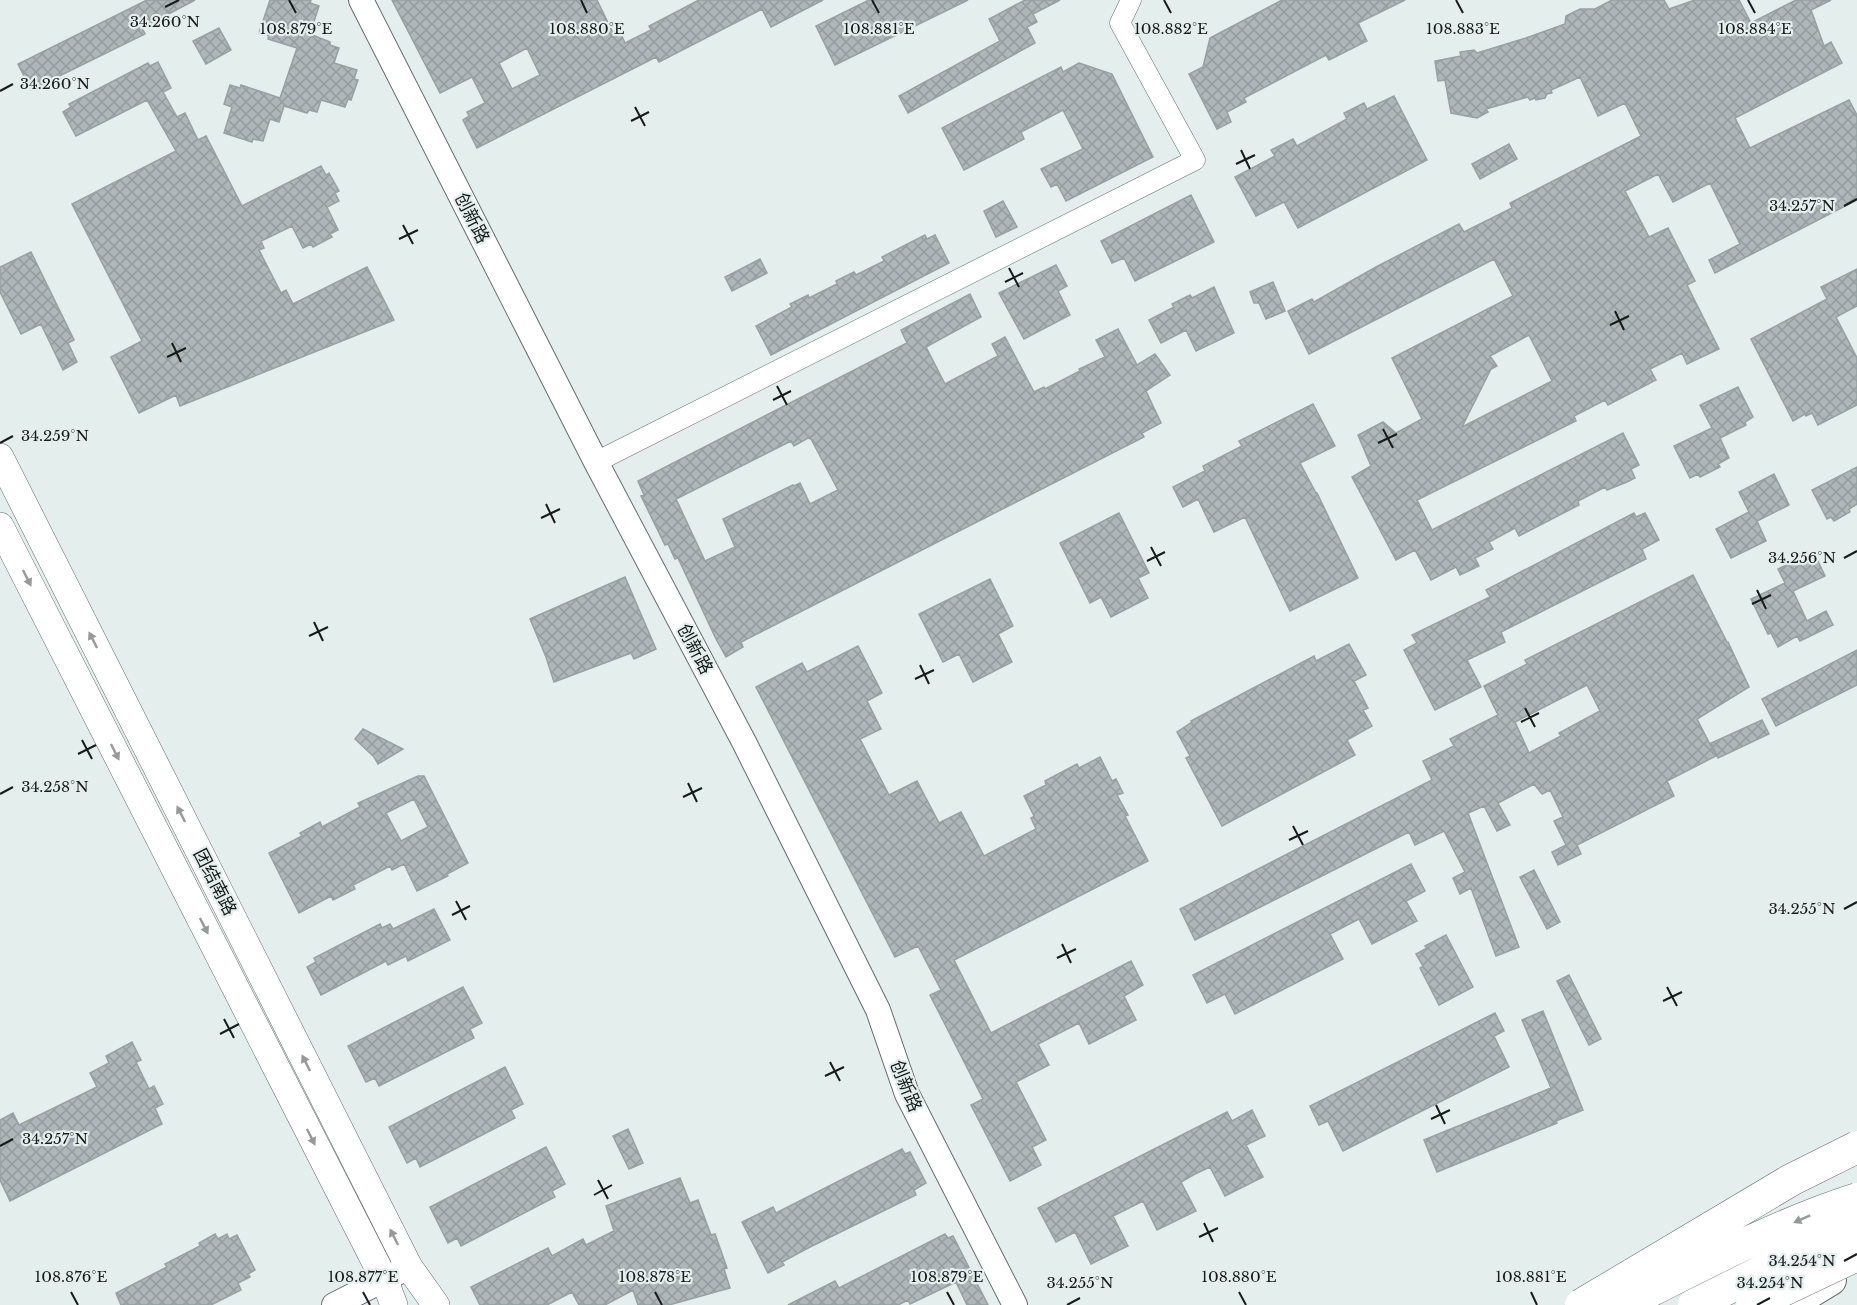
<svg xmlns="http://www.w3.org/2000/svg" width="1857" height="1305" font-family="'Libre Baskerville','Noto Sans SC',serif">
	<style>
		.building { fill: url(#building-cross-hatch); stroke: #97a0a2; stroke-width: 1.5; fill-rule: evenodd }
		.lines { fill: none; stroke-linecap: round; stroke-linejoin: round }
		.minor-casing { stroke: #656e6d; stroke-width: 21 }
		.tertiary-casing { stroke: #656e6d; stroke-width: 26 }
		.secondary-casing { stroke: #656e6d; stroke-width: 28 }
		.primary-casing { stroke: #656e6d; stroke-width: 32 }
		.minor { stroke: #fff; stroke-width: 20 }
		.tertiary { stroke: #fff; stroke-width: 24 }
		.secondary { stroke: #fff; stroke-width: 27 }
		.primary { stroke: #fff; stroke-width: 30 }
		.trunk-bridge-casing { stroke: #656e6d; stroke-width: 33; stroke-linecap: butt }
		.trunk-bridge { stroke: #fff; stroke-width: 32 }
		.oneway { fill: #979898 }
		.ticks { fill: none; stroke: #171b1a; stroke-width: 2 }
		.labels { text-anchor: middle; stroke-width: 4.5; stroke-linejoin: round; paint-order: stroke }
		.street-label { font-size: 18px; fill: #171b1a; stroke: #e4eeed }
		.ticks-label { font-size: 15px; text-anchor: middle; fill: #171b1a; stroke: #e4eeed; stroke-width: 4.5; stroke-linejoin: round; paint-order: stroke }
	</style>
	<defs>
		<pattern id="building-cross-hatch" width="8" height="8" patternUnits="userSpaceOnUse" patternTransform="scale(1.5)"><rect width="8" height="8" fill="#adb6b9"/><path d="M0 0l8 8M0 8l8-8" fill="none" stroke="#949c9e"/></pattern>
	</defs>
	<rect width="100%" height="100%" fill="#e4eeed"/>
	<path class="building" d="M147,0H195L142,28L145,34L31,90L18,64Z
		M270,0H311L310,3L319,6L310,34L330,42V45L339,48L334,63L357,70L354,79L358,80L351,100L348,99L345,107L321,100L317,112L309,110L307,113L284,106L279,122L270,119L263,141L253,139L252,142L224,133L232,107L224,104L230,85L240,88L241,85L280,98L297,48L268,39L269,36L259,33Z
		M392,0H597L615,37L621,34L625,43L651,30L649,26L699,0H823L771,27L762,9L659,62L656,57L477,148L463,120L469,116L467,112L485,103L472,77L440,93ZM527,48L540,75L512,89L499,63Z
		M869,0H968L835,65L816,26Z
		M1025,0H1060L1033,14L1037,22L1027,27L1035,43L908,113L899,96L1000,41L989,19Z
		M1282,0H1405L1358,23L1367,41L1329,60L1326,55L1244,98L1246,102L1227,112L1231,122L1217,129L1189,74L1203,67L1210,38Z
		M1612,0H1664L1669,9L1695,0H1739L1751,23L1796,0H1831L1811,10L1824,46L1831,42L1842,63L1735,118L1750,148L1849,100L1857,115V200L1715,273L1709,260L1740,244L1710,183L1673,202L1658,174L1625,191L1649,237L1668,228L1695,281L1687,285L1719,349L1687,364L1682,353L1650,369L1656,380L1608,405L1605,400L1574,416L1576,421L1417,500L1432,530L1623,433L1639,465L1631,469L1635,478L1627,482L1607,490L1605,487L1578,501L1579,505L1519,536L1515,528L1489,542L1493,549L1475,558L1479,566L1460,575L1456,567L1431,580L1415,550L1396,560L1352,477L1371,466L1358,435L1383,422L1396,433L1422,419L1392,358L1513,296L1494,259L1309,354L1288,311L1312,299L1314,302L1376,267L1459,224L1464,232L1512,208L1510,203L1641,136L1625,103L1598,116L1580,77L1551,90L1552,93L1547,94L1545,98L1536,100L1535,98L1530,100L1528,97L1486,109L1488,112L1477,118L1451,113L1445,80L1438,81L1435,61L1461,56L1460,52L1474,50L1477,53L1526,38L1565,24L1566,16L1580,9H1595ZM1529,335L1552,381L1462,427L1491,369L1497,366L1490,356Z
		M219,28L231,50L206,64L193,41Z
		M158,62L171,88L163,92L177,117L185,113L198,140L206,136L242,206L321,166L326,175L329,173L339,191L335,193L339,201L327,207L338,230L330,234L332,237L313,247L311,244L303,248L292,226L261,241L264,248L259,250L281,293L286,290L293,304L367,267L394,320L180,406L176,395L139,413L111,357L142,341L72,204L176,151L147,100L76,136L63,112L71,107L69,104L148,63L150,66Z
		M1079,63L1112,74L1153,157L1066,201L1057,184L1051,187L1041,169L1083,149L1063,110L1021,132L1024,139L964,170L942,128L1061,67L1063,72Z
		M1394,96L1427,160L1298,228L1284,202L1256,216L1235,177L1275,156L1271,150L1293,139L1297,146L1347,119L1344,113L1364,103L1367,109Z
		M1509,144L1517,159L1480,179L1472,164Z
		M1191,195L1214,242L1135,281L1124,258L1112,263L1101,241Z
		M1003,201L1017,227L996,237L984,211Z
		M925,235L927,239L935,235L949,263L771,355L756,326L792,307L790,304L808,295L809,298L837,284L836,281L854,272L856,275L884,261L882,257Z
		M31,252L74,340L68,343L77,362L63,370L41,324L21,334L0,292V267Z
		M760,259L767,273L732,291L725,277Z
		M1056,265L1067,286L1058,291L1070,315L1024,339L999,293Z
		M1857,269V306L1836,317L1857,358V405L1818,425L1812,413L1806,416L1805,414L1793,421L1751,339L1827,299L1821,287Z
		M1273,282L1285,311L1266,319L1259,303H1254L1250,292Z
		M1214,287L1234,333L1196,351L1186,330L1161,343L1149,320L1174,307L1172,304L1190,295L1192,298Z
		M970,294L981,317L926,347L945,384L998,356L992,344L1005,337L1034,392L1044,387L1045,389L1080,371L1079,369L1105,357L1096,340L1118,329L1137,365L1155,354L1170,375L1146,391L1161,423L1142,433L1144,437L741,642L743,647L726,657L716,639L678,558L675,559L668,544L665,545L641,496L644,495L638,481L907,343L901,330ZM808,438L811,439L838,490L810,504L800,483L794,486L793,485L723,519L735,547L705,561L676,499L791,441L794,446Z
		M1738,387L1753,417L1745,422L1746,425L1720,438L1729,458L1718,464L1720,467L1700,477L1698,474L1690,478L1674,446L1712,428L1700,405Z
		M1313,404L1335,446L1300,463L1316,493H1317L1358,578L1290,611L1245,517L1214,532L1198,499L1183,507L1173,487L1205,471L1203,466L1242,446L1239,441Z
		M1857,467V504L1849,509L1850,512L1834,521L1831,517L1827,519L1812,490Z
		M1774,474L1789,505L1757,521L1766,541L1731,558L1716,529L1749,512L1739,492Z
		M1119,513L1149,573L1138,578L1148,598L1111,617L1101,597L1090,603L1060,543Z
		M1634,513L1636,517L1645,513L1659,540L1642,549L1646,559L1501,632L1505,642L1467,660L1481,687L1435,710L1404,650L1417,643L1412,635L1490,597L1486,590Z
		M1813,551L1825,576L1793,591L1807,621L1826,611L1833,625L1800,641L1797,636L1778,647L1771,633L1768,634L1751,599L1785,583L1778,569Z
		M1693,575L1727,642H1728L1749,687L1697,719L1716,756L1667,781L1674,796L1577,845L1581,854L1558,865L1552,852L1566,845L1554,821L1563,817L1550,790L1542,794L1534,784L1498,803L1510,825L1497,831L1484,806L1468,813L1519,947L1496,956L1471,888L1460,894L1453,878L1465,872L1444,831L1415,845L1409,832L1195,940L1180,909L1432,780L1423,761L1454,746L1450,739L1498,715L1484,686L1527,664L1525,660ZM1587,685L1600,711L1559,733L1561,736L1529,753L1515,722Z
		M625,577L656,649L634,659L631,653L554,682L546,657L530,619Z
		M990,579L1013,626L998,634L1012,662L973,682L959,654L943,662L919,614Z
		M1349,644L1366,675L1354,681L1368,708L1363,710L1372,726L1347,740L1355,755L1222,826L1186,758L1190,756L1177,732L1192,722L1191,721L1314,656L1316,661Z
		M858,646L882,693L867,701L881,729L860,739L889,795L917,781L939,823L961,812L984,856L1036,829L1031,818L1034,816L1024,796L1046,785L1045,781L1077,764L1079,768L1100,757L1112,781L1116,779L1123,793L1117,795L1128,815L1125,816L1148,861L954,960L991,1033L1131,961L1143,985L1124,996L1136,1020L1089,1044L1079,1023L1038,1044L1049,1065L1016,1082L1046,1140L1032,1147L1041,1165L1010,1181L971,1105L983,1099L930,995L941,990L918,946L895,957L756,687L802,663L807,672Z
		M1857,650V685L1776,726L1762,699Z
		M1762,720L1769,734L1718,758L1711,743Z
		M363,729L403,749L378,764L374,757L355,739Z
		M418,776H424L468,863L447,874L448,876L417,891L404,864L392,870L390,866L353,885L355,889L333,900L331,896L299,913L269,853L302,836L300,833L320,822L322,827L360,807L358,803ZM414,799L428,827L401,841L386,813Z
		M1411,864L1425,891L1406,901L1417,921L1372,944L1359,919L1330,934L1343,959L1235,1014L1225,994L1207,1003L1193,975Z
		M1534,870L1560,922L1547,929L1520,877Z
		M434,909L450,940L408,961L406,956L388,965L386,961L321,995L307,967L316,962L314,958L380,924L382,928L390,924L393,929Z
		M1446,935L1473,987L1439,1005L1420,968L1423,966L1416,954L1427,948L1425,946Z
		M1569,975L1601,1039L1589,1045L1557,981Z
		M463,987L482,1023L470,1029L474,1038L379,1086L375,1078L366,1082L348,1046Z
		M1543,1011L1583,1110L1556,1121L1557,1123L1437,1172L1424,1140L1551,1088L1522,1020Z
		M1495,1013L1504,1031L1494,1036L1509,1067L1343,1151L1328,1121L1319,1125L1310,1106Z
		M132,1042L141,1060L136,1062L149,1089L154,1086L163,1104L155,1108L162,1124L10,1201L0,1180V1120L13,1113L19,1125L97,1087L90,1073L109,1063L106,1056Z
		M505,1067L523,1104L511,1110L515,1118L420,1167L416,1158L407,1163L389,1127Z
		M1252,1110L1265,1136L1246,1145L1263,1177L1225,1196L1210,1167L1195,1174L1181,1182L1196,1211L1157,1230L1143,1201L1113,1216L1128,1246L1091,1264L1075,1232L1056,1242L1038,1208L1227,1112L1232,1121Z
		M628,1129L643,1163L629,1169L613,1136Z
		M546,1147L565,1184L552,1191L555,1197L461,1246L457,1238L448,1243L430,1207Z
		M902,1149L905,1154L910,1152L926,1183L914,1190L916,1195L810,1247L782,1262L784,1265L768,1273L742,1222L773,1207L776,1213Z
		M680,1178L690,1203L698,1200L711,1235L715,1234L727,1268L724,1269L730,1288L669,1305H638L633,1290L605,1305H579L572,1292L547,1305H480L471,1287L548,1248L552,1256L583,1239L586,1245L614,1231L606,1206Z
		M215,1234L218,1239L227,1234L229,1239L237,1235L255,1270L248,1274L250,1277L238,1283L241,1290L211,1305H121L116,1293L167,1267L165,1264L200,1246L199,1243Z
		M945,1234L948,1238L953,1236L988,1305H967L956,1282L910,1304L908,1300L898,1305H788L835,1281L839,1288Z"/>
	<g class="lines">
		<g class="minor-casing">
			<path id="minor" d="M596,462L1195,160L1120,23L1131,0"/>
		</g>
		<g class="tertiary-casing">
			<path id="tertiary" d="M361,0L596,462L744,742L878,1010L907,1094L1015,1305
				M334,1305L401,1271"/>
		</g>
		<g class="secondary-casing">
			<path id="secondary" d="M0,457L409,1267L436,1305
				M0,526L384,1279L394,1305"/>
		</g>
		<g class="primary-casing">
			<path id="primary" d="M1790,1305L1831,1280"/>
		</g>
		<use href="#minor" class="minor"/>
		<use href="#tertiary" class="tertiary"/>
		<use href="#secondary" class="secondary"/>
		<use href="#primary" class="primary"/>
		<g class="trunk-bridge-casing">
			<path id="trunk-bridge" d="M1581,1305L1791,1180L1857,1147
				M1622,1305C1699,1267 1775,1225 1857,1199
				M1694,1305L1789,1258L1857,1230
				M1752,1305L1857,1255"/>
		</g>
		<use href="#trunk-bridge" class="trunk-bridge"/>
	</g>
	<defs><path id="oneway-solid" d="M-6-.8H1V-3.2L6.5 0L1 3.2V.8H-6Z" transform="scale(1.5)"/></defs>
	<g class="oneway">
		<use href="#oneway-solid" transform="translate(27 578) rotate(63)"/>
		<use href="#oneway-solid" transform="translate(93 640) rotate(-117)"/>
		<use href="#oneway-solid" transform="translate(115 752) rotate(63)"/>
		<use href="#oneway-solid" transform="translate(181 814) rotate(-117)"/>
		<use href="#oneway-solid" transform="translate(204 926) rotate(63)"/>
		<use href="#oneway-solid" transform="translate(306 1063) rotate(-117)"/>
		<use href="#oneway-solid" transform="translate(311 1137) rotate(63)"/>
		<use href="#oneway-solid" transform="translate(1802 1219) rotate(156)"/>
		<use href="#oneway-solid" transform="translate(394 1237) rotate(-117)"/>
	</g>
	<path class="ticks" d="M289,0L296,13M581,0L587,13M872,0L879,13M1164,0L1171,13M1456,0L1463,13M1748,0L1755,13M165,7L179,0M0,91L13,84M635,107L645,126M631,121L649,112M1241,150L1250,169M1236,164L1255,155M1844,206L1857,199M403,225L413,244M399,239L418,230M1009,268L1019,287M1005,282L1023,273M1615,311L1624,330M1610,325L1629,316M172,343L181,362M167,357L186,348M777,386L787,405M773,400L791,391M1383,429L1393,448M0,443L13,436M1378,443L1397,434M546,504L555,523M541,518L560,509M1151,547L1161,566M1844,558L1857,551M1147,561L1165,552M1757,590L1766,609M1752,604L1771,595M314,622L323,641M309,636L328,627M920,665L929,684M915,679L934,670M1525,708L1535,727M1521,722L1539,713M82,740L92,759M78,754L96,745M688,783L697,802M0,794L13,787M683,797L702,788M1293,826L1303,845M1289,840L1308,831M456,901L466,920M1844,909L1857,902M452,915L470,906M1062,944L1071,963M1057,958L1076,949M1667,987L1677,1006M1663,1001L1682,992M224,1019L234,1038M220,1034L239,1024M830,1062L840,1081M825,1076L844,1067M1436,1105L1445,1124M1431,1119L1450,1110M0,1146L13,1139M598,1180L608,1199M594,1195L612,1185M1204,1223L1213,1242M1199,1237L1218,1228M1844,1261L1857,1254M71,1292L78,1305M363,1292L370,1305M655,1292L662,1305M947,1292L954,1305M1239,1292L1246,1305M1531,1292L1537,1305M1067,1305L1080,1298M1757,1305L1770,1298"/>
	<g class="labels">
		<g class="street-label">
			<text transform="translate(472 218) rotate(63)" y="6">创新路</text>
			<text transform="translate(695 649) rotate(62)" y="6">创新路</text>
			<text transform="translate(215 882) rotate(63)" y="6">团结南路</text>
			<text transform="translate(906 1086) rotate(68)" y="6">创新路</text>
		</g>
	</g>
	<g class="ticks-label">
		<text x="165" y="27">34.260°N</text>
		<text x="296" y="34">108.879°E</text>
		<text x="587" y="34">108.880°E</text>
		<text x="879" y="34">108.881°E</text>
		<text x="1171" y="34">108.882°E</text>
		<text x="1463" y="34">108.883°E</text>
		<text x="1755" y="34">108.884°E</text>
		<text x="55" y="89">34.260°N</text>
		<text x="1802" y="211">34.257°N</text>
		<text x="55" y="441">34.259°N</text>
		<text x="1802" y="563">34.256°N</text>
		<text x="55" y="792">34.258°N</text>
		<text x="1802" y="914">34.255°N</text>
		<text x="55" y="1144">34.257°N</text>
		<text x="1802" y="1266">34.254°N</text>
		<text x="71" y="1282">108.876°E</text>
		<text x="363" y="1282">108.877°E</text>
		<text x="655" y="1282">108.878°E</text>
		<text x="947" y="1282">108.879°E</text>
		<text x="1239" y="1282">108.880°E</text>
		<text x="1531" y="1282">108.881°E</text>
		<text x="1080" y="1288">34.255°N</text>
		<text x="1770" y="1288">34.254°N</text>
	</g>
</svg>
